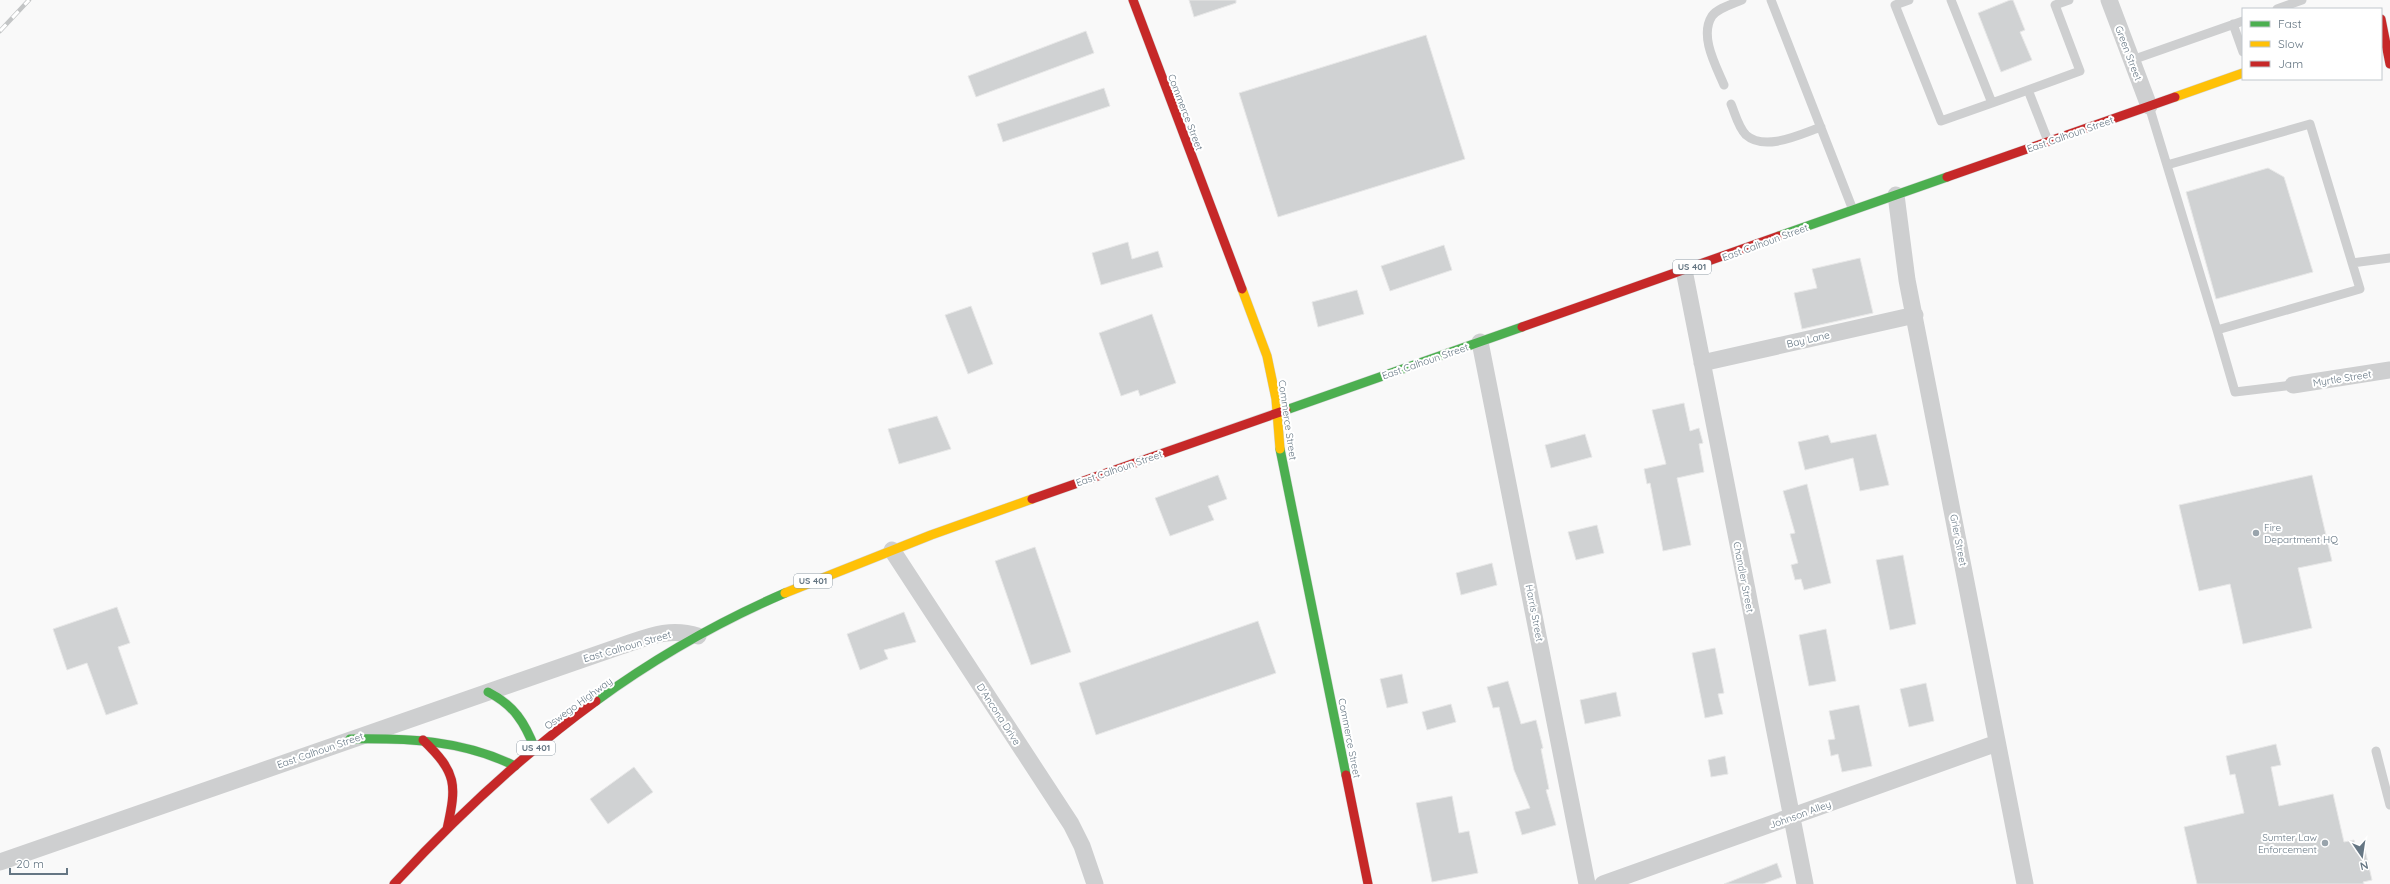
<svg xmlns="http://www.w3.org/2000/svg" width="2390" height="884" font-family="Quicksand,sans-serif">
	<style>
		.building { fill: #d0d2d3; stroke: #e8e8e8 }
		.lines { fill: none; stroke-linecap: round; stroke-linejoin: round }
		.fast-casing { stroke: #d5d6d7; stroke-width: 10 }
		.slow-casing { stroke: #d5d6d7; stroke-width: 10 }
		.jam-casing { stroke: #d5d6d7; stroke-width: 10 }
		.lane { stroke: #cecfd0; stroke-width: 9 }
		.street { stroke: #cecfd0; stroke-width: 17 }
		.fast { stroke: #4caf50; stroke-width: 9 }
		.slow { stroke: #ffc107; stroke-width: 9 }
		.jam { stroke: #c62828; stroke-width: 9 }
		.rail-casing { stroke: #c3c5c6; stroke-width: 4.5 }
		.rail { stroke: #fff; stroke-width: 3; stroke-dasharray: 9; stroke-linecap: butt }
		.poi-dot { fill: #99a4ac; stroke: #fff; stroke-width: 1.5 }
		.labels { text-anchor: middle; stroke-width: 4; stroke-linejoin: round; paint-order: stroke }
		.shield { fill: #fff; stroke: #939fa8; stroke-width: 1 }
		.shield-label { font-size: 9px; font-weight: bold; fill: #657683 }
		.street-label { font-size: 10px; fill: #657683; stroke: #fff }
		.poi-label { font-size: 10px; fill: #657683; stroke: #fff; text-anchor: start }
	</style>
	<rect width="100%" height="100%" fill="#f9f9f9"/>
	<path class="building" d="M1189,0H1236V3L1194,17Z
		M2010,0H2013L2025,30L2020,32L2032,60L2001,72L1978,13Z
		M1086,31L1094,53L976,97L968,76Z
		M1426,35L1465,159L1278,217L1239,93Z
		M1104,88L1110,106L1003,142L997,124Z
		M2268,168L2284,177L2313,272L2216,299L2186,192Z
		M1128,242L1132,259L1158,251L1163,267L1101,285L1092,253Z
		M1444,245L1452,270L1390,291L1381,266Z
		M1860,258L1873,313L1802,329L1794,293L1817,288L1812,269Z
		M1357,290L1364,314L1318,327L1312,302Z
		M971,306L993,364L968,374L945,315Z
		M1152,314L1176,383L1140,396L1138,390L1121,396L1099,333Z
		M1684,403L1690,431L1699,428L1703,443L1699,444L1704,472L1677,478L1691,545L1663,551L1650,483L1647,484L1644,469L1666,464L1652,410Z
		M937,416L951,449L899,464L888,429Z
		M1585,434L1592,457L1551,468L1545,445Z
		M1876,434L1889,485L1860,491L1853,458L1805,470L1798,442L1828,435L1831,443Z
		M1218,475L1227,499L1208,506L1214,520L1170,536L1155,498Z
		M2312,475L2332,561L2298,568L2312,628L2243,644L2230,584L2199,591L2179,505Z
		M1807,484L1831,583L1804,590L1801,579L1795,580L1791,565L1798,563L1790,534L1795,533L1783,491Z
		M1597,525L1604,553L1576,560L1568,532Z
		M1035,547L1071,652L1031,665L995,561Z
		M1903,555L1916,624L1890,630L1876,560Z
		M1492,563L1497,585L1461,595L1456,573Z
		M117,607L130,643L118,647L138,704L106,715L87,663L67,670L53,629Z
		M904,612L916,642L884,650L888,659L860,670L847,634Z
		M1258,621L1276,673L1096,735L1079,683Z
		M1826,629L1836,681L1809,686L1799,635Z
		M1715,648L1724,693L1718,694L1723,714L1705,718L1692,653Z
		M1402,674L1408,703L1387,708L1380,679Z
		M1508,681L1521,724L1536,720L1543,748L1541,749L1549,789L1546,790L1556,825L1522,835L1515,812L1530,808L1514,770L1499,707L1493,708L1487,687Z
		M1926,683L1934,721L1909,727L1900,689Z
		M1616,692L1621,716L1585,724L1580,700Z
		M1451,704L1456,722L1427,730L1422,712Z
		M1859,705L1872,766L1842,772L1838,754L1831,756L1828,740L1835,739L1829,711Z
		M2276,744L2281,765L2271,767L2279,806L2333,794L2344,842L2354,840L2356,852L2365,850L2372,880L2363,882L2364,884H2197L2184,827L2244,813L2235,774L2230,775L2226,756Z
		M1725,756L1728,774L1711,777L1708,760Z
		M634,767L653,792L608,824L590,799Z
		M1452,796L1459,833L1469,831L1478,873L1432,882L1416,803Z
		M1777,863L1782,877L1763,884H1724Z"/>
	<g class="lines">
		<g class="fast-casing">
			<path id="fast" d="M1779,236L1947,177
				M1286,410L1522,327
				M1280,449L1346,775
				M488,692C514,705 525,723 535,749
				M596,701C655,658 718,622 785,593
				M350,739C407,738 463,740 515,766"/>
		</g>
		<g class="slow-casing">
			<path id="slow" d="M2175,97L2243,73
				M1242,289L1267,356L1276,399L1280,449
				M785,593L931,535L1032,499"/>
		</g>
		<g class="jam-casing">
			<path id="jam" d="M1133,0L1242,289
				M2381,19L2390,64
				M1947,177L2175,97
				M1522,327L1779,236
				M1032,499L1286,410
				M423,740C457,773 457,784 447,829
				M1346,775L1368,884
				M394,884C456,817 522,755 596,701"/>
		</g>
		<path class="lane" d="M1771,0L1853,210
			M1909,0L1895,5L1941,121L1992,103
			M1951,0L1992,103L2028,90
			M2277,9L2302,0
			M2233,24L2243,52
			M2132,60L2243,21
			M1724,85C1716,66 1699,36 1712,16C1718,8 1733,4 1742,0
			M1731,104C1735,113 1738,127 1746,135C1765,152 1801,134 1821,127
			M2149,106L2217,330L2360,289L2310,124L2167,165
			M2048,141L2028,90L2080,71L2055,5L2069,0
			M2352,263L2390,258
			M2217,330L2235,392L2293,385
			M2376,751L2390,805"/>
		<path class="street" d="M2109,0L2149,106
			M1896,195L1907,280L2025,884
			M1684,270L1805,884
			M1480,342L1587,884
			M1702,363L1915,315
			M2293,385L2390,370
			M892,550L1071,824L1082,846L1095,884
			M0,862L621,646C648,637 669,627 698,636
			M1603,884L1997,743"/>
		<use href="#fast" class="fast"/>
		<use href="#slow" class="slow"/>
		<use href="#jam" class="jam"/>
		<g class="rail-casing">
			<path id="rail" d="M0,31L29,0"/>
		</g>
		<use href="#rail" class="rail"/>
	</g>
	<g class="poi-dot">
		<circle cx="2256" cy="533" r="4"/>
		<circle cx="2325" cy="843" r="4"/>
	</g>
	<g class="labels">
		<g class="shield">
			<rect x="1673" y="260" width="38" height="14" rx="3"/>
			<rect x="794" y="574" width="38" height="14" rx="3"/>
			<rect x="517" y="741" width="38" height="14" rx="3"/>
		</g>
		<g class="shield-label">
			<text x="1692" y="270">US 401</text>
			<text x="813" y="584">US 401</text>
			<text x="536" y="751">US 401</text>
		</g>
		<g class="street-label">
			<text transform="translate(2129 53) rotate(69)" y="4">Green Street</text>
			<text transform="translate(1186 112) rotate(69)" y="4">Commerce Street</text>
			<text transform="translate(2070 134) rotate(-19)" y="4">East Calhoun Street</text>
			<text transform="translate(1765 242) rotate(-20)" y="4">East Calhoun Street</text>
			<text transform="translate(1808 339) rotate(-13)" y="4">Bay Lane</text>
			<text transform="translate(1425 361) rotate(-19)" y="4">East Calhoun Street</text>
			<text transform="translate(2342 378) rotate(-9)" y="4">Myrtle Street</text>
			<text transform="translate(1288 420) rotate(82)" y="4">Commerce Street</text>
			<text transform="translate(1119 468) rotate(-19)" y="4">East Calhoun Street</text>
			<text transform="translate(1959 540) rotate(79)" y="4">Grier Street</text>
			<text transform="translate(1744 577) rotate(79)" y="4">Chandler Street</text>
			<text transform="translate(1535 613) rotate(79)" y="4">Harris Street</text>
			<text transform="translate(627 646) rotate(-16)" y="4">East Calhoun Street</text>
			<text transform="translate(578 703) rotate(-36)" y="4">Oswego Highway</text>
			<text transform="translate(999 714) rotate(57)" y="4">D'Ancona Drive</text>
			<text transform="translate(1350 738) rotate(79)" y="4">Commerce Street</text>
			<text transform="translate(320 750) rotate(-19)" y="4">East Calhoun Street</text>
			<text transform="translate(1800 814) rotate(-20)" y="4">Johnson Alley</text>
		</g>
		<g class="poi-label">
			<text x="2264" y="531">Fire<tspan x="2264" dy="12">Department HQ</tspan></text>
			<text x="2317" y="841" text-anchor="end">Sumter Law<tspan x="2317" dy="12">Enforcement</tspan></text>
		</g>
	</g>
	<rect x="2242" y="8" width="140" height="72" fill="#ffffff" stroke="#c1c8cd"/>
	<rect x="2250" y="21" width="20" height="6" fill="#4caf50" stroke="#c1c8cd"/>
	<text x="2278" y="28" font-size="12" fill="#657683">Fast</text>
	<rect x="2250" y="41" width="20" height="6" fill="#ffc107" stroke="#c1c8cd"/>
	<text x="2278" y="48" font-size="12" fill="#657683">Slow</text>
	<rect x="2250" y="61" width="20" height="6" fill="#c62828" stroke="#c1c8cd"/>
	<text x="2278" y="68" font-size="12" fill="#657683">Jam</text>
	<g transform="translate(2362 856) rotate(167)" stroke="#ffffff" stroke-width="3" paint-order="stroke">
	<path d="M0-3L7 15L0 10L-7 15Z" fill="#657683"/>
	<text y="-6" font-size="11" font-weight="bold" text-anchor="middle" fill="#657683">N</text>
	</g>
	<path d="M10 868v6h57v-6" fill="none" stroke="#657683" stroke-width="2"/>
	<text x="16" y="868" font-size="12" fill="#657683" stroke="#ffffff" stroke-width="3" paint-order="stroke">20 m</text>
</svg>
